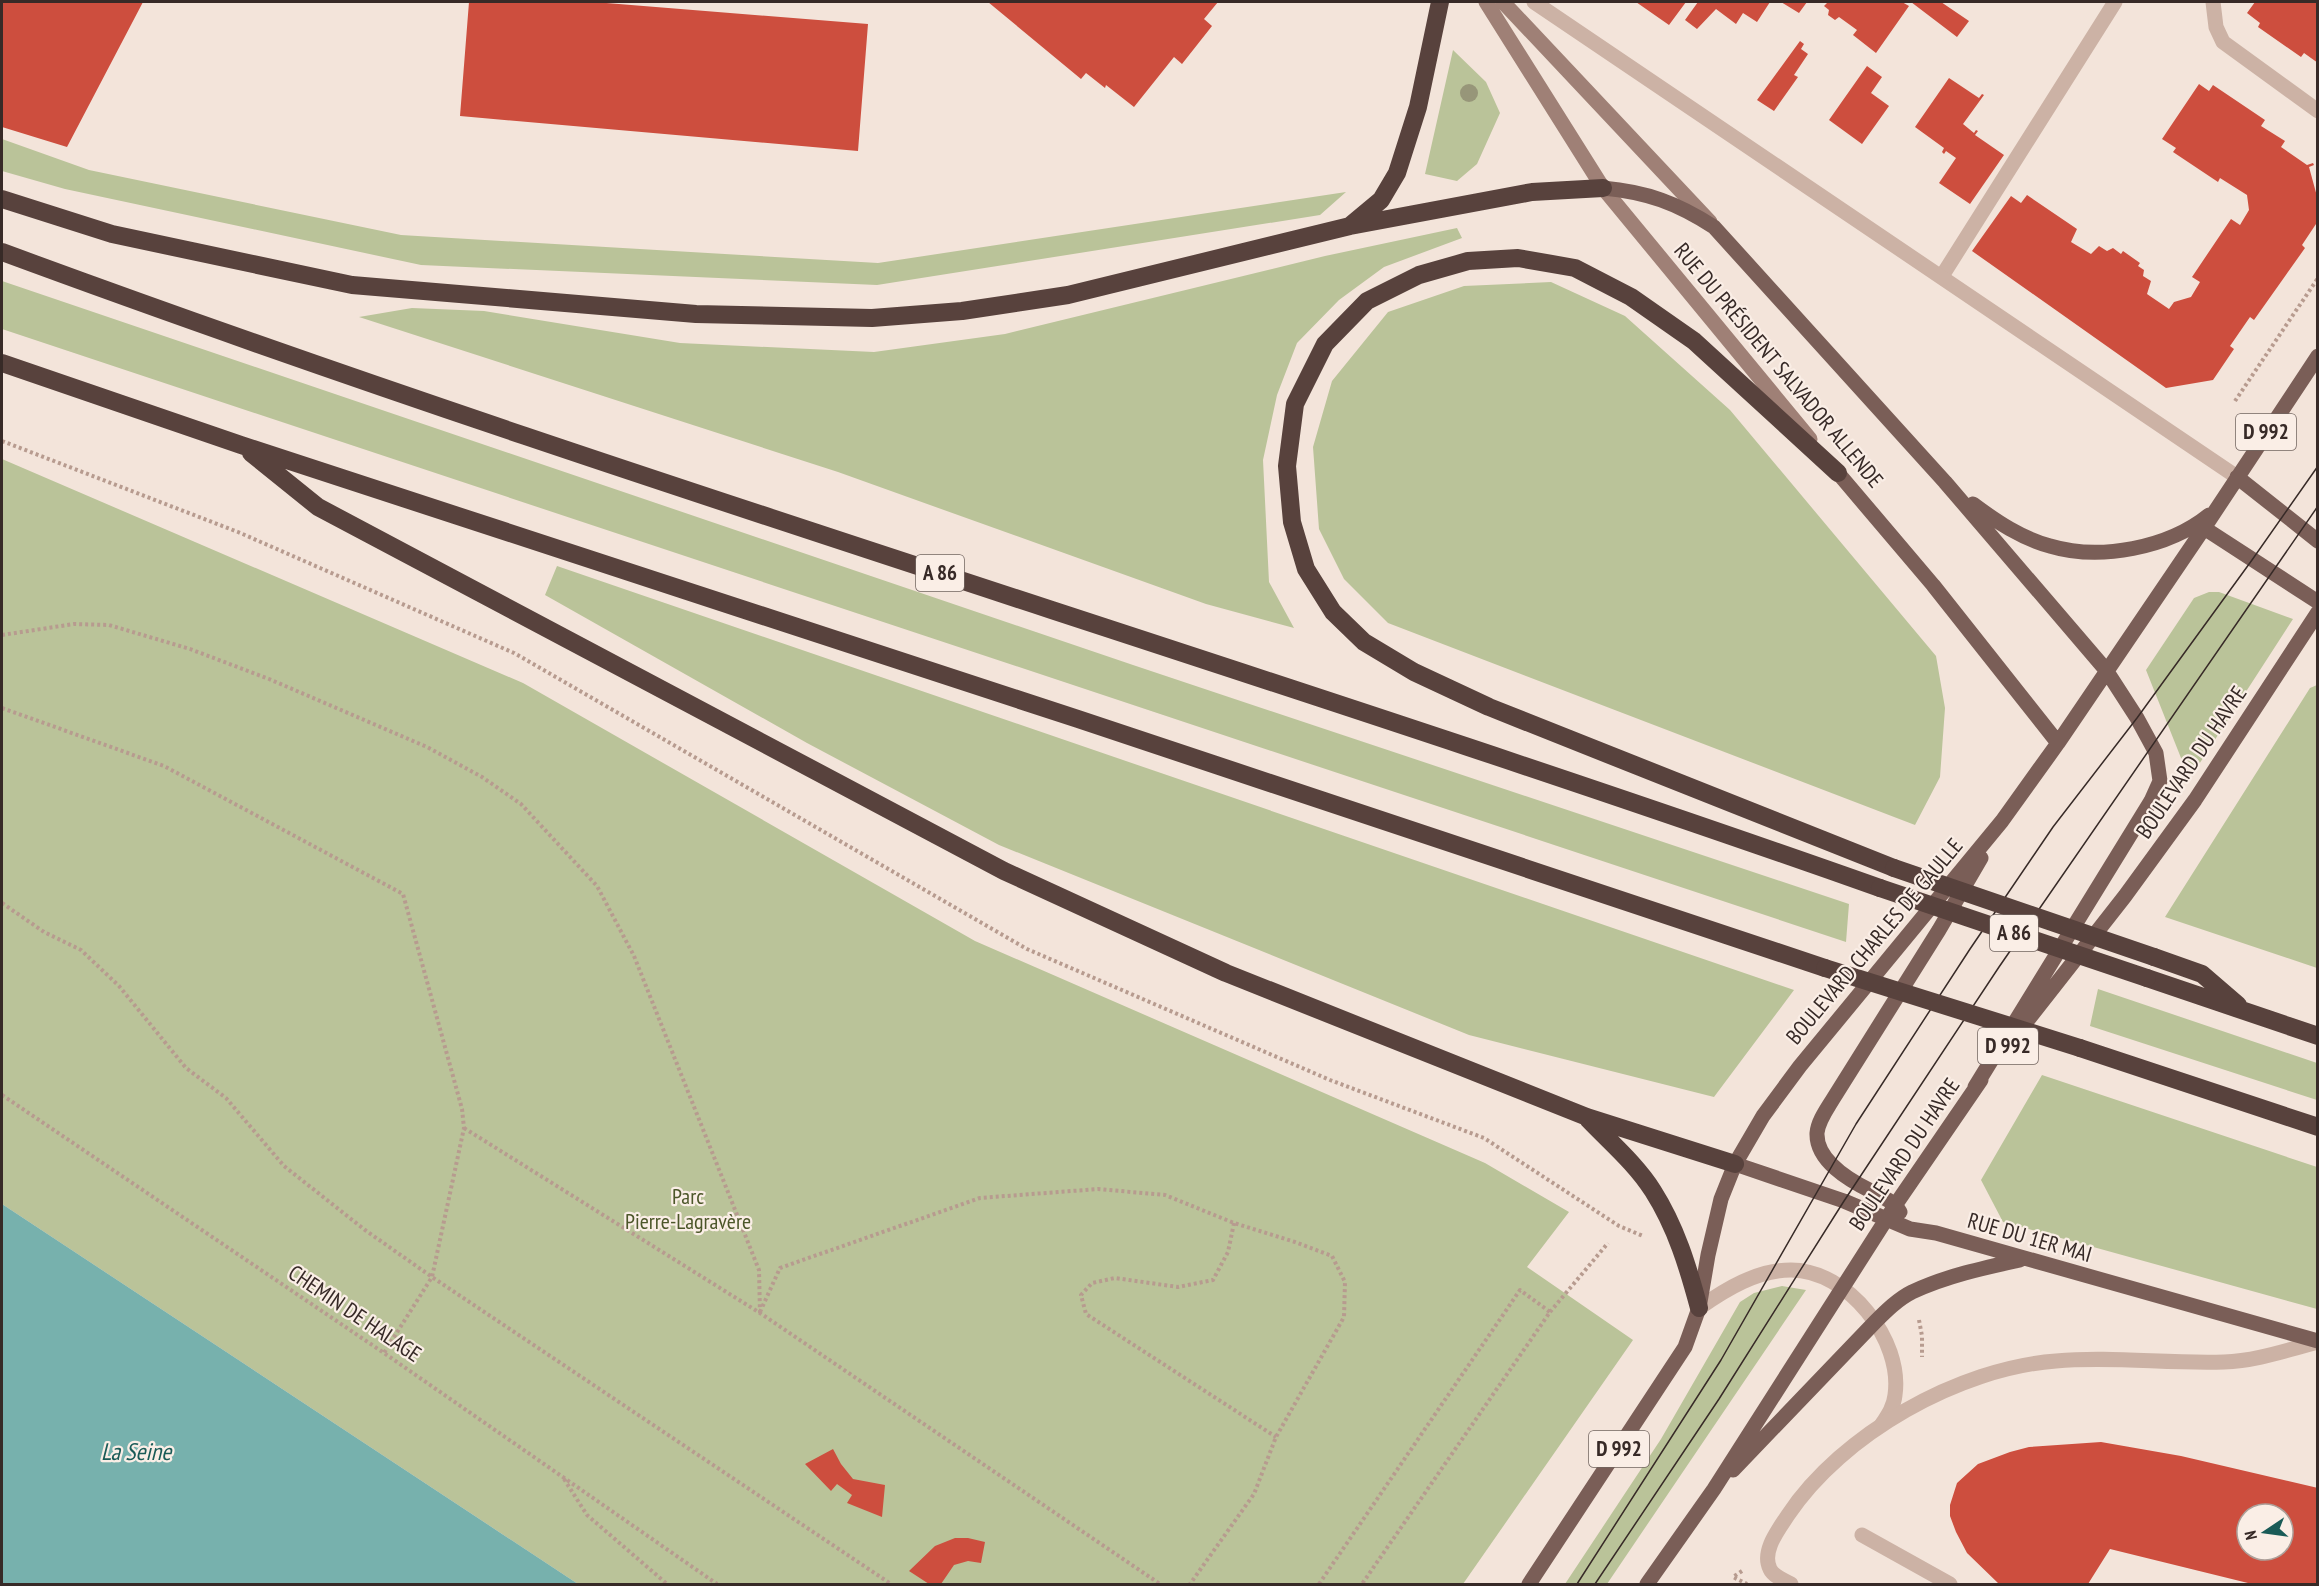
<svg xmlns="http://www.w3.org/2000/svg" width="2319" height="1586" font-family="'PT Sans Narrow',sans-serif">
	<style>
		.green { fill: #bac399 }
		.water { fill: #77b1ad }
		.building { fill: #cd4e3e; fill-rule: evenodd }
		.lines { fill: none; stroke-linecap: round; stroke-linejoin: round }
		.path { stroke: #b79b8f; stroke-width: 4; stroke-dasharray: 3 3; stroke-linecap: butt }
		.lane { stroke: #ccb2a5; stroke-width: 15 }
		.street { stroke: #ccb2a5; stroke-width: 15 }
		.secondary { stroke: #9f8076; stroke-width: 15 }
		.primary { stroke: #7a5e57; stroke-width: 15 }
		.highway { stroke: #58423d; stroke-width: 18 }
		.tram { stroke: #372a27; stroke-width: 1.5 }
		.highway-bridge { stroke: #58423d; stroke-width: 18 }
		.tree { fill: #979679 }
		.labels { text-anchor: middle; stroke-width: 4.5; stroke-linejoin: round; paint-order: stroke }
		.shield { fill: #faeee6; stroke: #726560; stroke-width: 1.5 }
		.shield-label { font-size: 21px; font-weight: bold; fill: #372a27 }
		.street-label { font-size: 22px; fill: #372a27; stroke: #faeee6 }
		.park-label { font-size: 22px; fill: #4c5629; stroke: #faeee6 }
		.water-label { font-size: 24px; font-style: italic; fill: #1a5b57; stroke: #faeee6 }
	</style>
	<rect width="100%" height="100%" fill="#f3e4da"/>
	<path class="green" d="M1453,50L1486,82L1500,113L1477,164L1457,181L1425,174Z
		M2,139L89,170L401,235L878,263L1346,192L1320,215L877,285L421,265L65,189L2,171Z
		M1457,228L1462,238L1384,267L1339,300L1297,343L1277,395L1263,460L1269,582L1294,628L1206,604L838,472L359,317L412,308L484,311L680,343L874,352L1005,334L1325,256Z
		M2,281L1133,665L1849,904L1846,942L2,329Z
		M1551,282L1625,316L1730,410L1936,656L1945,708L1940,777L1915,825L1388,623L1344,579L1319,529L1313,447L1332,381L1388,312L1464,286Z
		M2,459L523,683L975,941L1485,1163L1569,1212L1527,1267L1633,1340L1463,1584H578L2,1204Z
		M557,566L1794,990L1714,1097L1469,1035L999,845L807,743L545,595Z
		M2209,592H2219L2293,619L2194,772L2191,774L2185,768L2146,670L2194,598Z
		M2317,685H2318L2317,968L2165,917L2310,688Z
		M2098,989L2317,1063V1100L2090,1026Z
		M2042,1075L2317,1167V1309L2003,1222L1981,1180Z
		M1782,1286L1806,1290L1607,1584H1565L1661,1439L1740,1302L1754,1293Z"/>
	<path class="water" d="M2,1204L578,1584H2Z"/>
	<path class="building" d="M2,2H143L67,147L2,127Z
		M469,2H594L868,24L858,151L460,116Z
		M988,2H1218L1204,19L1212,26L1182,64L1174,57L1134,107L1106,85L1105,88L1086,73L1081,79Z
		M1636,2H1686L1669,25Z
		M1698,2H1770L1757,22L1743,13L1736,24L1716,9L1697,29L1685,20Z
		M1781,2H1807L1799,13Z
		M1828,2H1902L1909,6L1876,53L1853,35L1857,30L1839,17L1835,20L1828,15L1829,10L1824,6Z
		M1911,2H1941L1969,21L1957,37Z
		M2255,2H2318V63L2304,53L2301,57L2258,27L2260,23L2247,13Z
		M1800,41L1804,44L1801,49L1808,54L1794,75L1798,77L1774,111L1757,100Z
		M1867,66L1882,77L1871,93L1889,106L1862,144L1829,120Z
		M1949,78L1979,98L1982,94L1984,95L1963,124L1974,133L1976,130L1978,131L1975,135L2004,155L1970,204L1939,183L1956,158L1946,151L1944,154L1942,152L1944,148L1915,127Z
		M2199,84L2209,91L2213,85L2265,120L2261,126L2285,141L2281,147L2307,165L2313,163L2314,165L2309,167L2318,200V221L2302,245L2305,248L2254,320L2250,317L2230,346L2234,349L2213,380L2166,388L1972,251L2011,196L2021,203L2027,195L2077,229L2071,242L2091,254L2099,246L2107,251L2113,248L2121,254L2123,251L2140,263L2138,266L2144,270L2143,276L2151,281L2147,294L2169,309L2174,302L2191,297L2200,282L2192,277L2231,219L2240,225L2249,210L2247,195L2220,178L2218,182L2173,152L2176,148L2162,139Z
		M2101,1442L2181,1456L2318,1488V1584H2252L2110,1549L2088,1584H1999L1967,1553L1956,1532L1950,1516V1505L1957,1483L1978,1464L2010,1452L2029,1447ZM2247,1514H2283V1550H2247Z
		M833,1449L841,1464L853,1479L885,1485L882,1517L847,1503L852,1495L837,1484L831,1491L805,1464Z
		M955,1538H968L985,1542L981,1563L968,1561L954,1565L941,1584H929L909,1571L935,1546Z"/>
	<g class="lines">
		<path class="path" d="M2235,401L2318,278
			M2,441L238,532L514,653L1027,949L1330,1080L1484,1138L1619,1226L1643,1236
			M2,635L74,624L109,625L190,649L269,679L427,747L482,777L521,804L597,886L634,956L759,1270L760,1313
			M2,708L164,766L403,894L462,1109L464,1128L432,1277L384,1353
			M2,903L44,932L81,950L119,986L186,1068L226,1098L284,1166L365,1230L432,1277L891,1584
			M2,1095L384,1353L717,1584
			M464,1128L760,1313L1160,1584
			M1234,1223L1228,1252L1213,1280L1178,1287L1115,1278L1092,1283L1081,1295L1086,1314L1276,1437
			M760,1312L780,1268L980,1198L1098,1189L1165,1195L1234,1223L1295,1242L1332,1256L1345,1282L1344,1317L1276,1437L1254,1494L1190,1584
			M1550,1312L1608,1243
			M1919,1320L1922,1336V1357
			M564,1479L587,1515L667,1584
			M1742,1571L1733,1577L1747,1584
			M1319,1584L1520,1290L1550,1312L1362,1584"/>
		<path class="lane" d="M2213,2L2216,27L2223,42L2318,111
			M1942,276L2115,2
			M1699,1308C1726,1289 1757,1270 1791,1270C1848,1270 1903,1340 1895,1395C1894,1406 1888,1415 1882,1424
			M1862,1535L1950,1584"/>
		<path class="street" d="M1534,2L2237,477
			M1791,1584C1785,1581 1773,1576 1770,1569C1761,1551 1779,1529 1788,1515C1842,1434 1959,1368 2056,1361C2112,1356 2168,1364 2224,1362C2256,1361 2287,1350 2318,1342"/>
		<path class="secondary" d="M1486,2L1603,188L1810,439
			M1503,2L1710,222"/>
		<path class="primary" d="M1603,188C1647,192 1677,203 1714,227L1945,482L2106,670L2137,718L2156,753L2160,781L2151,801L1975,1087
			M1838,473L1933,585L2058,743
			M2237,477L2318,541
			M1973,504C1997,522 2021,538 2050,546C2100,561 2168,548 2209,515
			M2204,528L2318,602
			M2020,1030L2125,896L2195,800L2318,612
			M1735,1164L1844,1201L1910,1229L1936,1233L2318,1341
			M1900,1212C1894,1201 1882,1197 1871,1191C1849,1180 1816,1161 1817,1133C1818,1121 1827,1109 1833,1099L1939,930L1981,858
			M1733,1470L1875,1322C1886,1311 1898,1299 1912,1292C1946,1276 1983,1268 2020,1260
			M1529,1584L1685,1347L1699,1308L1708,1255L1721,1199L1735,1164L1763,1116L1800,1066L2002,821L2058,743L2204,528L2318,356
			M1647,1584L1714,1489L1896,1204L1981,1080"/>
		<path class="highway" d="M2,199L112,234L352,285L696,314L872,318L962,311L1068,295L1350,226L1532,192L1603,188
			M1351,225L1381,200L1397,173L1418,107L1440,2
			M2,252C622,481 1257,668 1880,888
			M2,363L241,445L1078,719L1825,968
			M251,453L318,507L1004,871L1226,973L1587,1117L1735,1164
			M1838,473L1694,341L1631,297L1575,268L1518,258L1468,261L1419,275L1367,301L1325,344L1295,404L1287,466L1292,522L1306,569L1333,612L1364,642L1414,672L1489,707L1894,868
			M2154,957L2202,974L2238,1005
			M2147,978L2318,1036
			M2080,1048L2318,1127
			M1588,1119C1610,1142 1636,1164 1653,1191C1676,1227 1688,1267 1699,1308"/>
		<path class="tram" d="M1577,1584L1721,1360L1856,1124L1970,949L2053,827L2137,718L2252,560L2318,466
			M1595,1584L1719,1399L1844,1201L1999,967L2318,506"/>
		<path class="highway-bridge" d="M1894,868L2154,957
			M1880,888L2147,978
			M1825,968L2080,1048"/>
	</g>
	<circle class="tree" cx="1469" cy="93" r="9"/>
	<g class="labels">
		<g class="shield">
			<rect x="2236" y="414" width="60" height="36" rx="4.5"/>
			<rect x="916" y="555" width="48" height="36" rx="4.5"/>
			<rect x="1990" y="915" width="48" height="36" rx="4.5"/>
			<rect x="1978" y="1028" width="60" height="36" rx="4.5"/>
			<rect x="1589" y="1431" width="60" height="36" rx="4.5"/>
		</g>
		<g class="shield-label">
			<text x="2266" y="439">D 992</text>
			<text x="940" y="580">A 86</text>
			<text x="2014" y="940">A 86</text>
			<text x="2008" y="1053">D 992</text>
			<text x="1619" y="1456">D 992</text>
		</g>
		<g class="street-label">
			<text transform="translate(1779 365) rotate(50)" y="8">RUE DU PRÉSIDENT SALVADOR ALLENDE</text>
			<text transform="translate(2191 762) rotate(-56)" y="8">BOULEVARD DU HAVRE</text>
			<text transform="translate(1874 941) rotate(-50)" y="8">BOULEVARD CHARLES DE GAULLE</text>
			<text transform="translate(1904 1154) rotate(-56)" y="8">BOULEVARD DU HAVRE</text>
			<text transform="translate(2030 1237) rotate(16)" y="8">RUE DU 1ER MAI</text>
			<text transform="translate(355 1313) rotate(34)" y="8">CHEMIN DE HALAGE</text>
		</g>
		<g class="park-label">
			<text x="688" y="1204">Parc<tspan x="688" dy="25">Pierre-Lagravère</tspan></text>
		</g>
		<g class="water-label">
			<text x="136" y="1460">La Seine</text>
		</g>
	</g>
	<rect width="2319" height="1586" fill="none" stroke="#372a27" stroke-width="6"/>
	<g transform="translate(2265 1532) rotate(257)"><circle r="28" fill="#faeee6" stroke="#aca09a" stroke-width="1.5"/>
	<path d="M0-4.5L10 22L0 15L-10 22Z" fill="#1a5b57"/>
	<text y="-9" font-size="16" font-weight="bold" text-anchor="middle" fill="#372a27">N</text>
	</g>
</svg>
